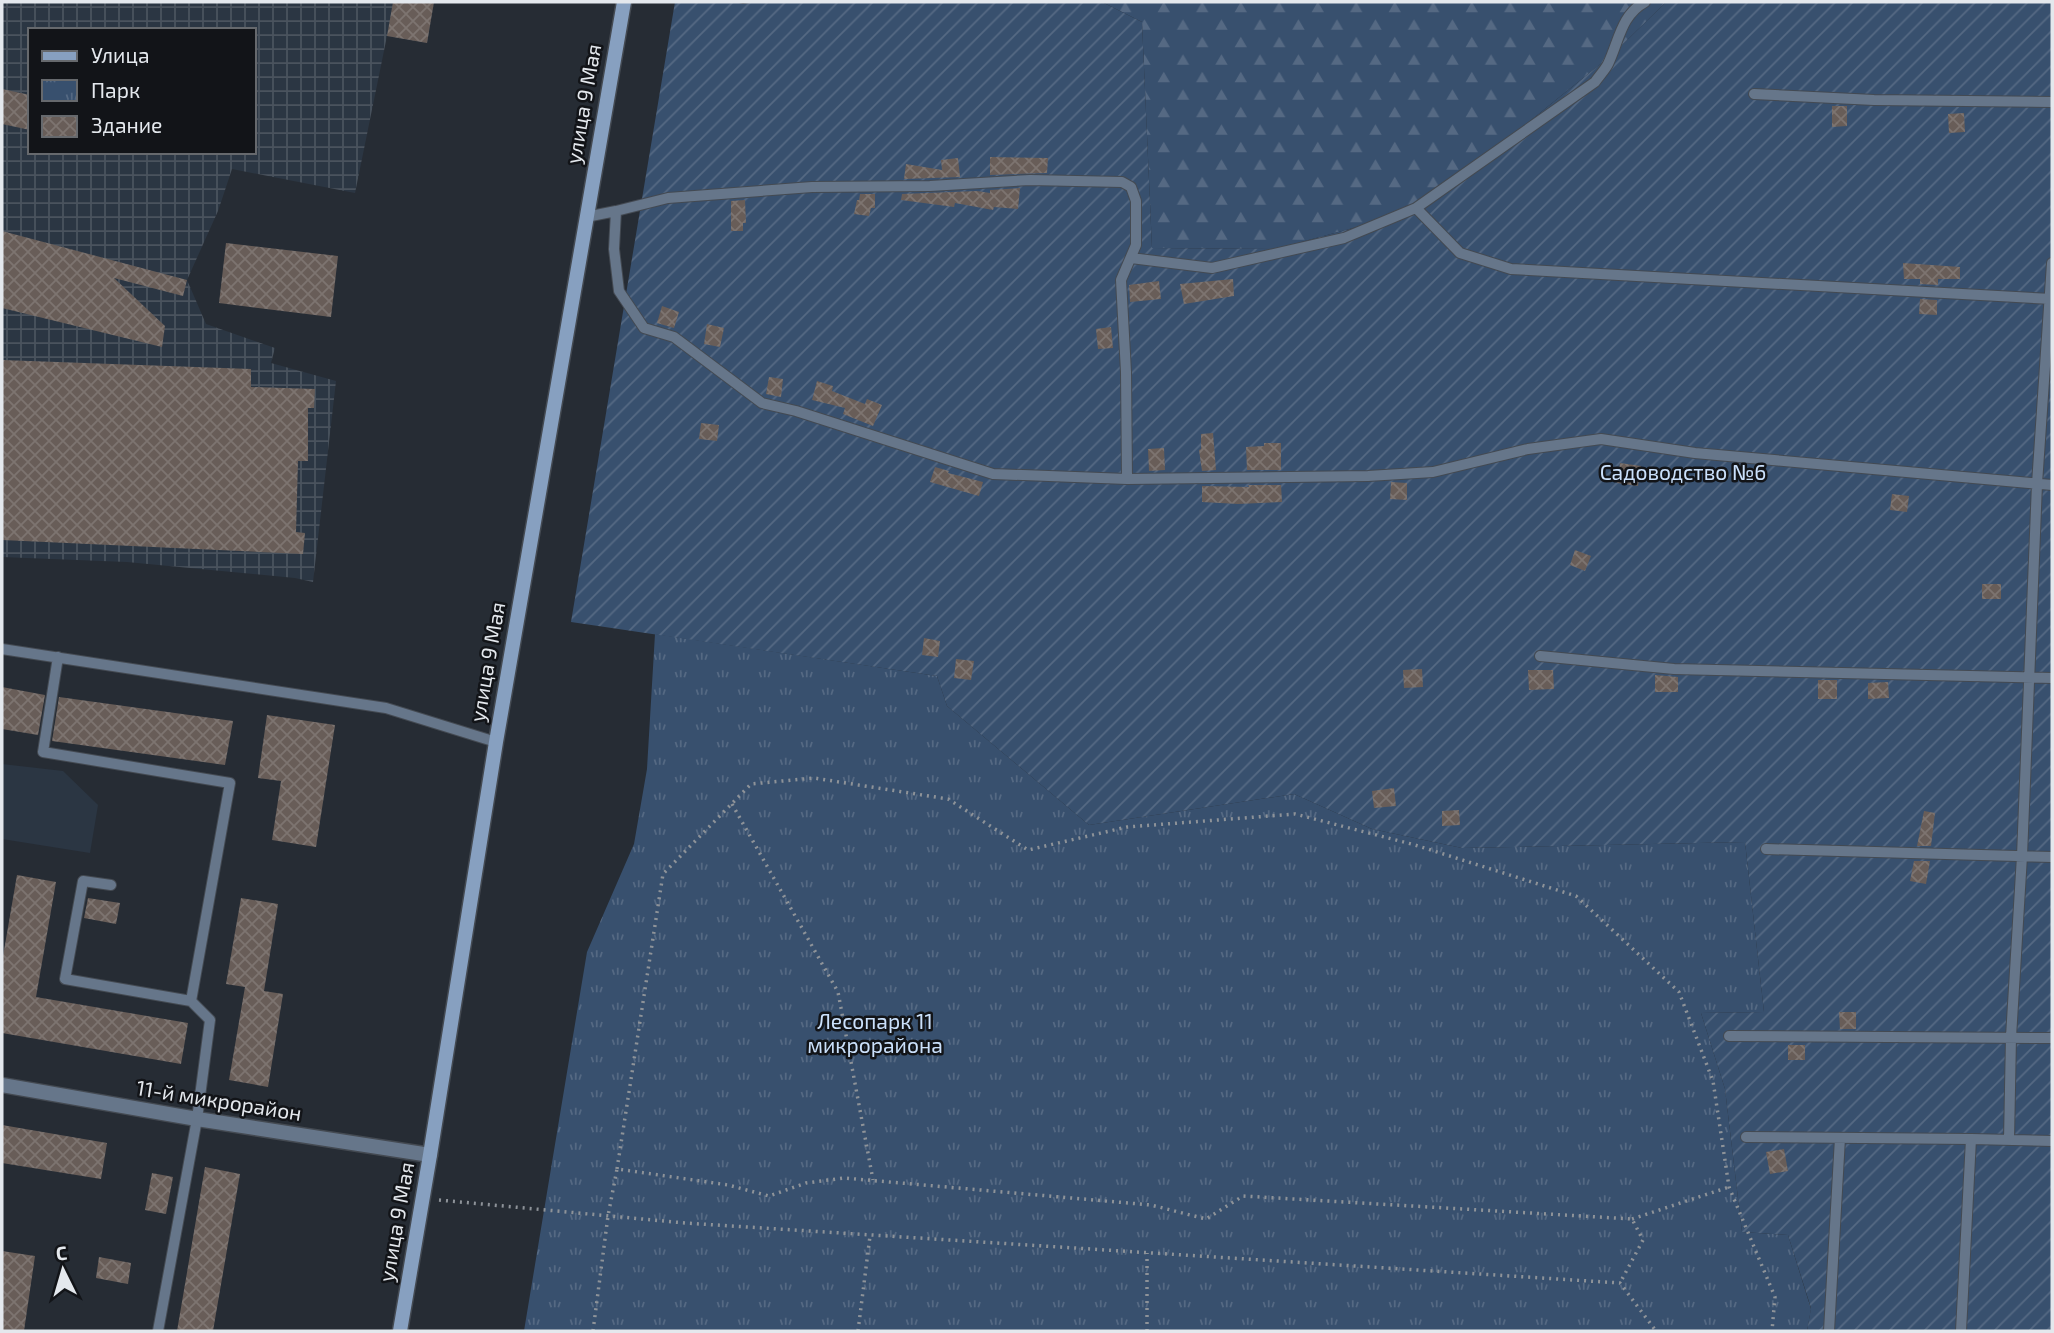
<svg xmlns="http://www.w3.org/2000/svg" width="2054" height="1333" font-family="'Exo 2',sans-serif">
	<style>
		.built { fill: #2b3643 }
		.industrial { fill: url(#industrial-grid); fill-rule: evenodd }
		.forest { fill: url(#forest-firs) }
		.park { fill: url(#park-tufts) }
		.garden { fill: url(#garden-furrows) }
		.building { fill: url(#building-cross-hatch) }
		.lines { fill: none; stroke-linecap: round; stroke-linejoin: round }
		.service-casing { stroke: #444a52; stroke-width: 12 }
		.minor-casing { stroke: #444a52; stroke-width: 17 }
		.secondary-casing { stroke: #444a52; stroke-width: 17 }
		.path { stroke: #8e9399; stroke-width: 3.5; stroke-dasharray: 2 5; stroke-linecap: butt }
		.service { stroke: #66768a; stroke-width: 10 }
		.minor { stroke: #66768a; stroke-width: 14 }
		.secondary { stroke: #87a0c0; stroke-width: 14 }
		.labels { text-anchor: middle; stroke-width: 5; stroke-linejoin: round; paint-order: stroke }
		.street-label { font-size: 21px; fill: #e4e8ed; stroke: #121418 }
		.park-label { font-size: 21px; fill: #cbe1fc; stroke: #121418 }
	</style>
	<defs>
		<pattern id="industrial-grid" width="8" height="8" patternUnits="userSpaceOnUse" patternTransform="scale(1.75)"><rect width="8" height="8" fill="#2b3643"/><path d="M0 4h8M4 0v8" fill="none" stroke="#4a535e"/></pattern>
		<pattern id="forest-firs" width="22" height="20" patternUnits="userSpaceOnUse" patternTransform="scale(1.75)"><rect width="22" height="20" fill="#38506e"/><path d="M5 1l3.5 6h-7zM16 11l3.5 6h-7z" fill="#556983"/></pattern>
		<pattern id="park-tufts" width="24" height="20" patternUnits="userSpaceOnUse" patternTransform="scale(1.75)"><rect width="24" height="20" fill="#38506e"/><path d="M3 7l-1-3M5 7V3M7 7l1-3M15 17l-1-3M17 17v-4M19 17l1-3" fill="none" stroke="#556983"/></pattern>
		<pattern id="garden-furrows" width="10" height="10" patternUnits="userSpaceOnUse" patternTransform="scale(1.75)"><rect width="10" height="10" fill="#38506e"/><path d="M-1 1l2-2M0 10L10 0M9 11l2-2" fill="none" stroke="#556983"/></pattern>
		<pattern id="building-cross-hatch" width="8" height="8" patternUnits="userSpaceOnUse" patternTransform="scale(1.75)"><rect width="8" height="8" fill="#685d58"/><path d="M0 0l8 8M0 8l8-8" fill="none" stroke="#7d7470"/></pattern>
	</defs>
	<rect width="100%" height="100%" fill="#262c34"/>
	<path class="built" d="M2,764L63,771L98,805L90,853L2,839Z"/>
	<path class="industrial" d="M2,2H434L427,43L387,36L355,193L232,169L218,211L187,280L206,324L275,348L271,363L336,381L313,582L295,578L127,562L2,557ZM30,30H254V152H30Z"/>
	<path class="forest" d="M1102,2H1666L1614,53L1420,210L1275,249L1152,248L1142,22Z"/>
	<path class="park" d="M655,634L937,676L947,706L1089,825L1294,794L1372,829L1462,848L1745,842L1764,1012L1701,1013L1725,1089L1742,1232L1788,1235L1811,1309L1807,1331H524L587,952L634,844L647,769Z"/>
	<path class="garden" d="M675,2H735L743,4L757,2H1102L1142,22L1152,248L1275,249L1420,210L1614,53L1666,2H2052V1331H1807L1811,1308L1788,1235L1742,1232L1725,1089L1701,1013L1764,1012L1745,842L1462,848L1372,829L1294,794L1089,825L947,706L937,676L571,622Z"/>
	<path class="building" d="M393,2H434L427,43L387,36Z
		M2,89L30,95V130L2,124Z
		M1832,106H1847V126L1832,127Z
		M1964,113L1965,132L1949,133L1948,114Z
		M990,157L1048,158L1047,173L990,175Z
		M958,158L960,177L904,179L906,164L942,170L941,160Z
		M1020,188L1018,209L994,207L993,210L955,203L954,207L901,200L902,194L977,191L990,193V190Z
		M860,194H875V208H871L869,216L854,214L857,200H859Z
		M745,200L746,223H743V231H731V201Z
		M2,231L187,280L183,296L114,278L165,326L162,347L2,308Z
		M226,243L338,256L331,317L219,303Z
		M1903,263L1960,267V279H1938V285L1920,284V279H1904Z
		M1233,279L1234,296L1184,304L1180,284Z
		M1159,281L1161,299L1130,302L1129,285Z
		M1920,299L1937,300V315L1919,314Z
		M662,306L679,312L674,328L657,323Z
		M707,324L724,328L720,347L704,344Z
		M1111,327L1113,348L1098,349L1096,329Z
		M2,360L251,369V387L315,389L314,408H308V461H298L296,532L305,533L303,554L2,540Z
		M769,377L783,379L781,397L766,394Z
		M817,381L833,386L832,391L865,404L867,399L882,405L873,426L843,414L845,408L812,400Z
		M701,423L719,425L717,441L699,439Z
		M1213,433L1216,470L1202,471L1199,450L1201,449V434Z
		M1264,443H1281V470H1247L1246,447L1264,446Z
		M1164,448L1165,470L1149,471L1148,449Z
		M1620,463L1641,466L1638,486L1617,483Z
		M935,467L949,471L948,473L983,482L979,496L930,482Z
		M1391,482L1407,483V500L1390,499Z
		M1248,485H1281L1282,502L1238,504L1202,502V486L1249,487Z
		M1892,494L1909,496L1907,512L1890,510Z
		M1575,550L1591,556L1585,571L1570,565Z
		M1982,584H2001V599H1982Z
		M924,638L940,641L938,657L922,655Z
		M956,659L974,661L971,680L954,678Z
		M1422,669L1423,687L1404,688L1403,670Z
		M1528,670H1553L1554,689L1529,690Z
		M1655,675L1678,677V692H1655Z
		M1818,680H1837V699H1818Z
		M1888,682L1889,698L1868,699V683Z
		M2,687L45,695L38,735L2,729Z
		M59,697L233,721L225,765L52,741Z
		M267,715L335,725L316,847L272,840L281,781L258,778Z
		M1394,788L1396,806L1374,808L1372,791Z
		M1459,810L1460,825L1442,826V811Z
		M1924,811L1935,813L1931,846H1917Z
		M1914,861H1930L1926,884L1910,881Z
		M17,875L56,882L36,997L188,1023L181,1064L2,1033V962Z
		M88,898L120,903L116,924L84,918Z
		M241,898L278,904L264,991L283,994L268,1087L229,1080L245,987L226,984Z
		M1839,1012H1856V1029H1840Z
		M1788,1045H1805V1060H1788Z
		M2,1125L107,1143L101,1179L2,1163Z
		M1784,1149L1788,1171L1770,1174L1766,1152Z
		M205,1167L240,1174L213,1331H177Z
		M152,1173L173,1177L166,1214L145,1210Z
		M2,1251L35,1256L24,1331H2Z
		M99,1257L131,1263L128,1284L96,1278Z"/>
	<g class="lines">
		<g class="service-casing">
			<path id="service" d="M1754,94L1874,100L2052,102
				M1416,208L1460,253L1511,269L2052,299
				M616,211L614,249L619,291L644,328L674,337L762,403L796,411L993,474L1127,479
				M586,217L616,211L668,198L812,187L930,186L1030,180L1122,182L1131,187L1136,201V245L1121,280L1126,372L1127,479L1368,476L1433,472L1528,449L1601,439L1695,453L2052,485
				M1131,258L1212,268L1344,238L1416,208L1595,82C1599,76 1605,70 1608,64C1619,41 1621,15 1645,2
				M2,649L386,708L496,742
				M1540,656L1674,669L2052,678
				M58,657L43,752L230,783L191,1001
				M1766,849L2052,857
				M111,885L83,881L65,979L191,1001L210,1020L197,1119L158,1331
				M1729,1036L2052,1038
				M1746,1137L1971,1139
				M2009,1140L2011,1037L2022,856L2037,484L2052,263
				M1829,1331L1840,1138
				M1961,1331L1971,1139L2052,1141"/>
		</g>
		<g class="minor-casing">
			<path id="minor" d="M2,1085L197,1119L430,1155"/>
		</g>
		<g class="secondary-casing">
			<path id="secondary" d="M400,1331L430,1155L496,742L624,2"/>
		</g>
		<path class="path" d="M732,804L838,992L873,1180
			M617,1169L663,874L751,784L814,778L948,799L1028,850L1127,827L1295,814L1415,845L1576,896L1679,992L1713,1081L1729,1187L1775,1297L1772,1331
			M439,1200L685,1223L1620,1283L1656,1331
			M1632,1219L1729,1187
			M593,1331L608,1216L617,1169L728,1185L769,1196L806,1183L844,1178L1151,1205L1206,1219L1243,1196L1632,1219L1643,1240L1620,1283
			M858,1331L870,1236
			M1147,1331V1253"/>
		<use href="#service" class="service"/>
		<use href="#minor" class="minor"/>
		<use href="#secondary" class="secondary"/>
	</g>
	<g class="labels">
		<g class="street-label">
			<text transform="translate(584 104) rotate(-80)" y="7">улица 9 Мая</text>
			<text transform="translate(488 662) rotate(-80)" y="7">улица 9 Мая</text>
			<text transform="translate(219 1101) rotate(9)" y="7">11-й микрорайон</text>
			<text transform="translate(397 1222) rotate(-80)" y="7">улица 9 Мая</text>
		</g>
		<g class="park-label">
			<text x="1683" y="480">Садоводство №6</text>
			<text x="875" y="1029">Лесопарк 11<tspan x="875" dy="24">микрорайона</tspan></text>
		</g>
	</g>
	<rect width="2054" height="1333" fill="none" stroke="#e4e8ed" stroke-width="7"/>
	<rect x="28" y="28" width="228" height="126" fill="#121418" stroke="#66696d" stroke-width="2"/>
	<rect x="42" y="51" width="35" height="10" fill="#87a0c0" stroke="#66696d" stroke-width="2"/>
	<text x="91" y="63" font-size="21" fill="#e4e8ed">Улица</text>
	<rect x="42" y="80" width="35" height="21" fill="url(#park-tufts)" stroke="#66696d" stroke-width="2"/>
	<text x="91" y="98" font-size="21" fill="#e4e8ed">Парк</text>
	<rect x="42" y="116" width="35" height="21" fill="url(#building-cross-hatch)" stroke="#66696d" stroke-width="2"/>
	<text x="91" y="133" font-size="21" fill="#e4e8ed">Здание</text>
	<g transform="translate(63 1270) rotate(355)" stroke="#121418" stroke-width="5" paint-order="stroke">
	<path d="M0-5L12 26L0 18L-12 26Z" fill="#e4e8ed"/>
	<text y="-10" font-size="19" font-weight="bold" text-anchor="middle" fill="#e4e8ed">С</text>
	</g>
</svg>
